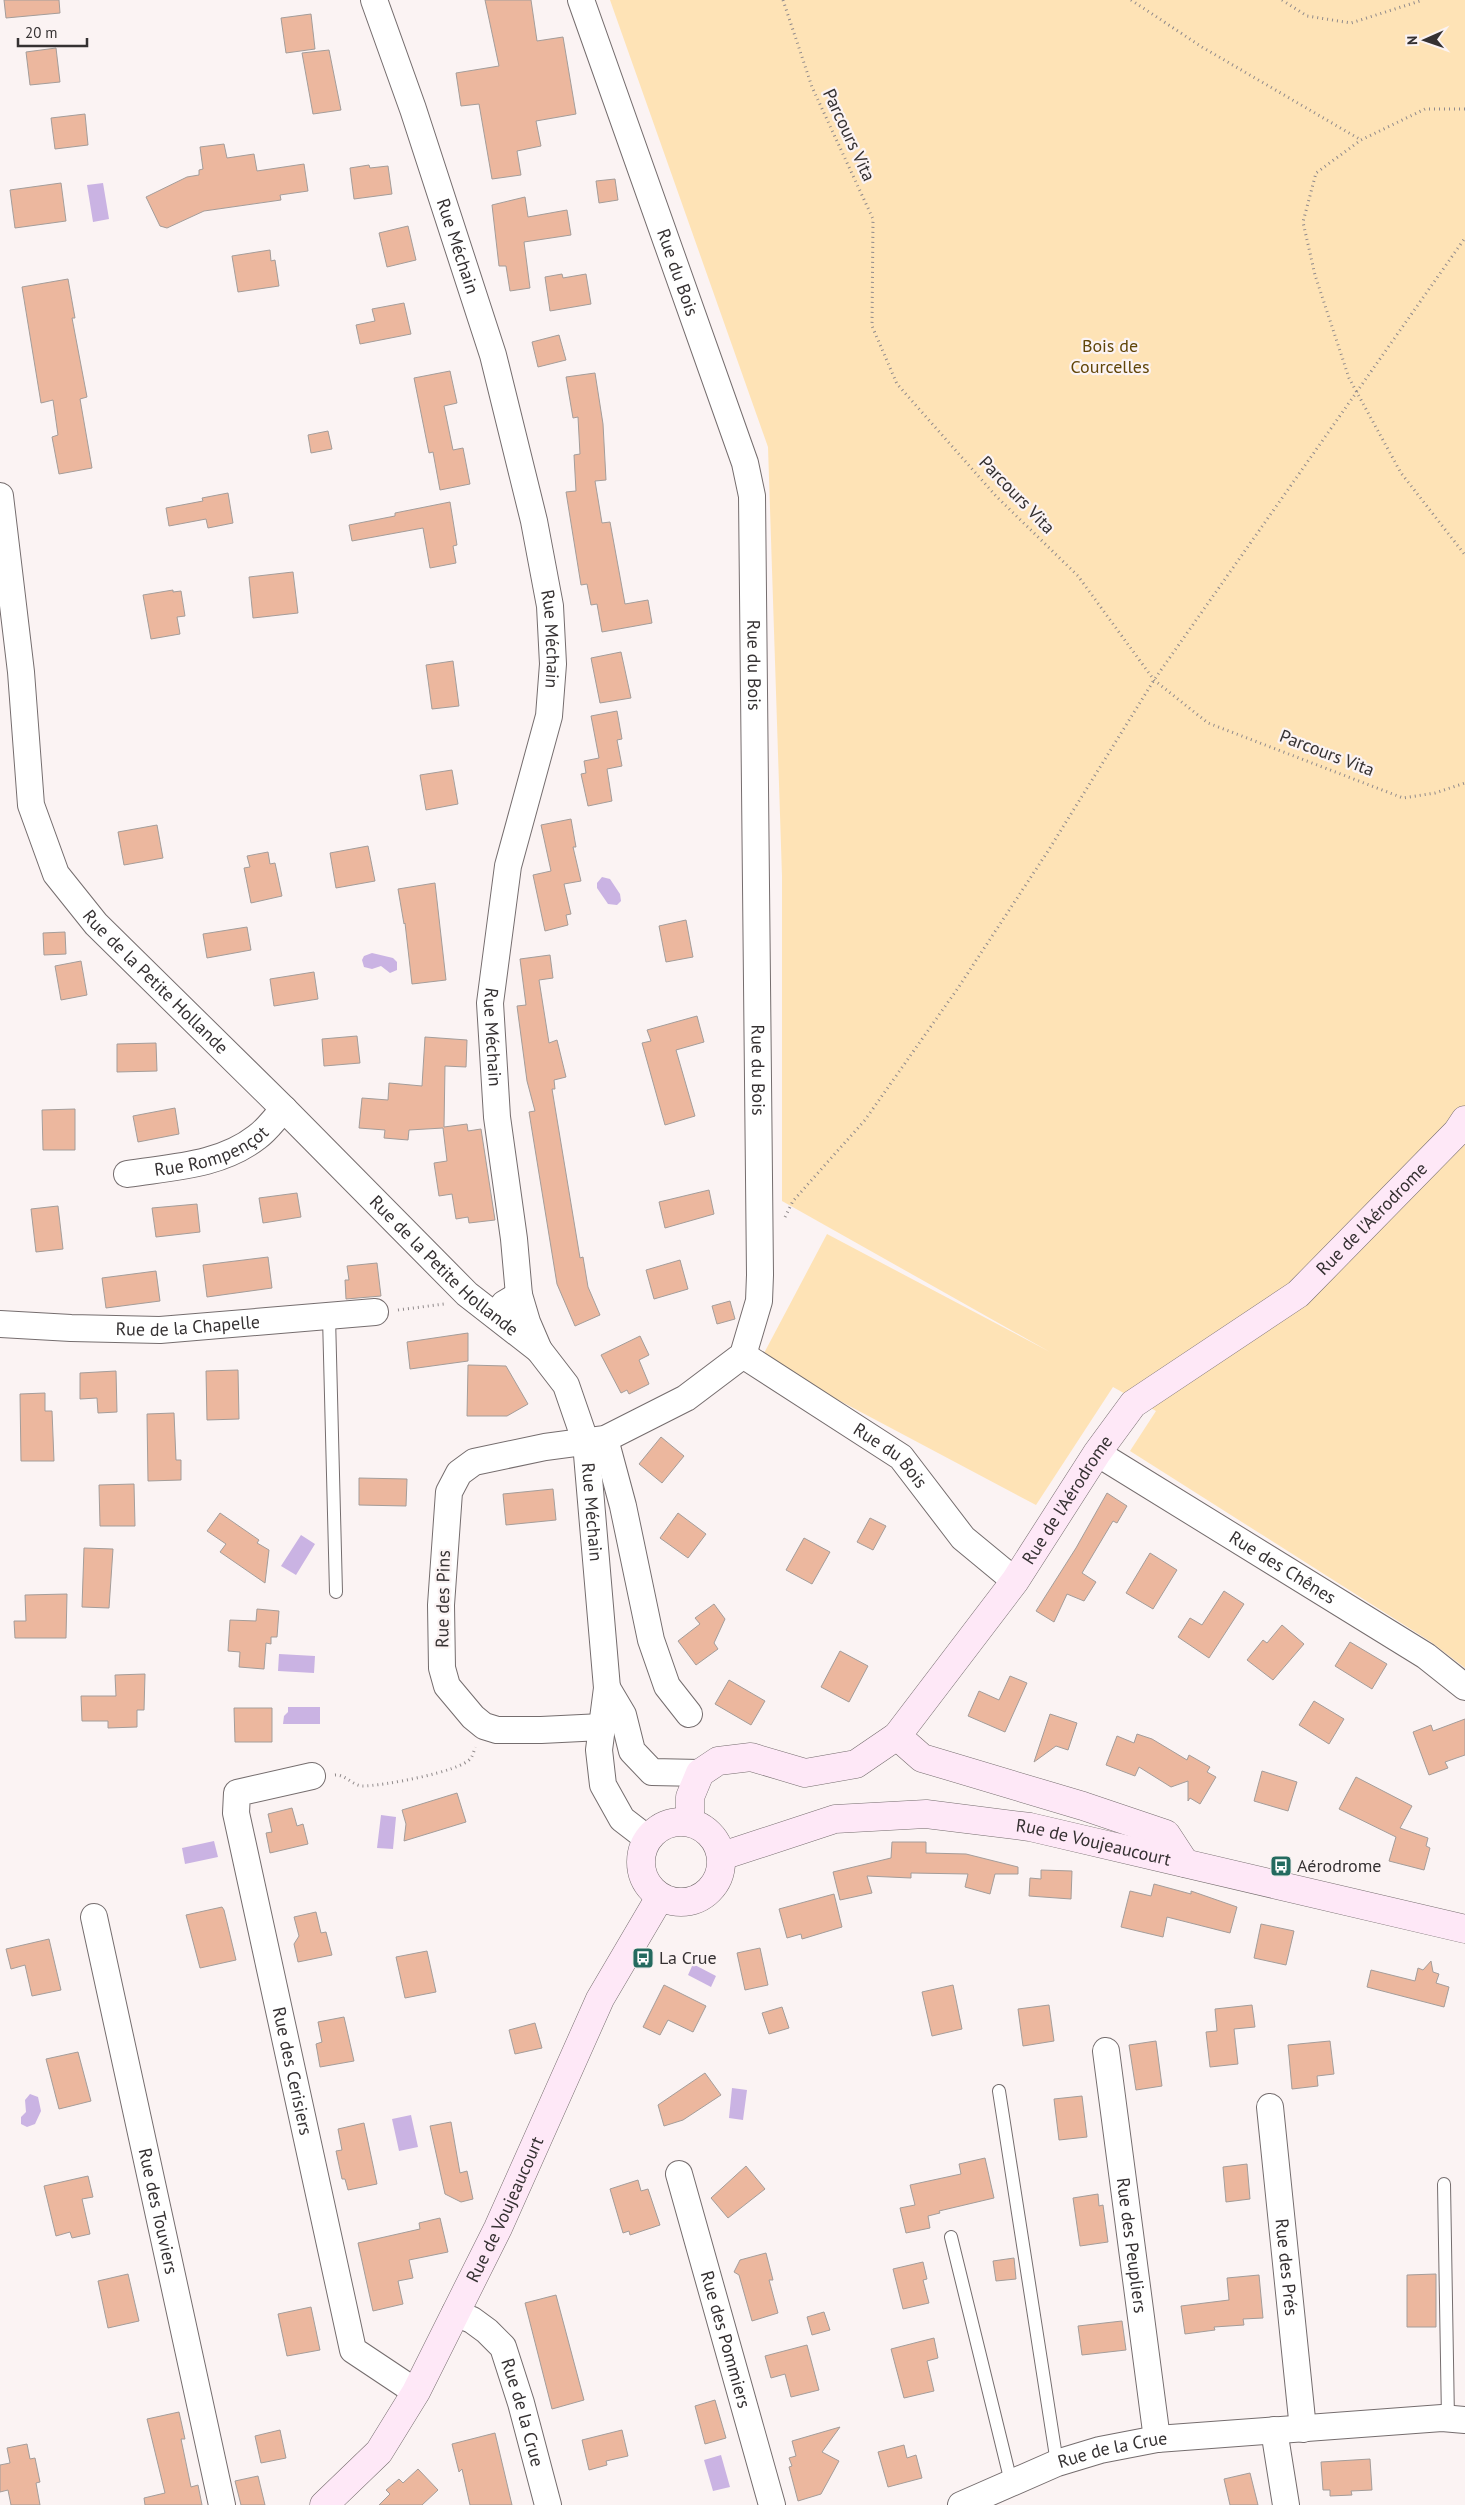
<svg xmlns="http://www.w3.org/2000/svg" width="1465" height="2505" font-family="'PT Sans',sans-serif">
	<style>
		.green { fill: #fee3b6 }
		.water { fill: #cab3e3 }
		.building { fill: #ecb79e; stroke: #a49d9a }
		.lines { fill: none; stroke-linecap: round; stroke-linejoin: round }
		.lane-casing { stroke: #756d6e; stroke-width: 14 }
		.street-casing { stroke: #756d6e; stroke-width: 28 }
		.secondary-casing { stroke: #756d6e; stroke-width: 29 }
		.path { stroke: #908a8b; stroke-width: 3; stroke-dasharray: 1 4; stroke-linecap: butt }
		.lane { stroke: #fff; stroke-width: 12 }
		.street { stroke: #fff; stroke-width: 26 }
		.secondary { stroke: #fee8f7; stroke-width: 28 }
		.labels { text-anchor: middle; stroke-width: 4.5; stroke-linejoin: round; paint-order: stroke }
		.street-label { font-size: 18px; fill: #353132; stroke: #fbf3f3 }
		.park-label { font-size: 18px; fill: #614508; stroke: #fbf3f3 }
		.poi-label { font-size: 18px; fill: #353132; stroke: #fbf3f3; text-anchor: start }
	</style>
	<rect width="100%" height="100%" fill="#fbf3f3"/>
	<path class="green" d="M610,0H1465V1668L1431,1642L1130,1451L1156,1411L1113,1387L1036,1505L761,1359L827,1234L1050,1352L782,1201V876L768,447Z"/>
	<path class="water" d="M103,183L109,219L93,222L87,185Z
		M602,877L610,879L620,894L621,901L617,905L608,904L597,888V883Z
		M372,953L393,958L397,962V970L390,973L381,966L372,969L364,967L362,960L364,956Z
		M301,1535L315,1544L296,1575L281,1566Z
		M279,1654L315,1656L314,1673L278,1671Z
		M288,1707H320V1724H283L284,1716L288,1712Z
		M381,1815L396,1817L393,1849L377,1848Z
		M214,1841L218,1857L185,1864L182,1848Z
		M693,1964L716,1976L711,1987L688,1975Z
		M732,2088L747,2090L743,2120L729,2118Z
		M30,2094L38,2097L41,2111L35,2124L27,2127L21,2124V2117L26,2112L25,2100Z
		M411,2115L418,2147L399,2151L392,2119Z
		M721,2455L730,2487L713,2491L704,2460Z"/>
	<path class="building" d="M4,0H59L60,13L6,18Z
		M485,0H531L537,41L563,37L576,114L536,121L541,146L517,151L521,175L492,179L479,104L461,106L456,73L499,66Z
		M311,14L315,49L286,53L281,18Z
		M56,48L60,82L30,85L26,52Z
		M329,50L341,110L313,114L302,53Z
		M85,114L88,145L55,149L51,118Z
		M224,144L227,158L254,154L257,171L304,164L308,191L280,195L281,200L204,211L167,228L160,226L146,197L187,177L199,175V170L203,169L200,147Z
		M369,165L370,168L388,166L392,194L354,199L350,168Z
		M615,179L618,200L599,203L596,181Z
		M61,183L66,221L15,228L10,190Z
		M525,197L528,217L567,210L571,235L524,242L530,288L510,291L506,266H499L492,205Z
		M408,226L416,260L387,267L379,233Z
		M270,250L271,261L275,260L279,286L238,292L232,256Z
		M562,274L563,278L586,274L591,304L550,311L545,277Z
		M68,279L75,318H72L87,397L80,399L92,468L59,474L52,437L58,435L53,400L41,403L22,287Z
		M404,303L411,334L360,344L356,325L375,321L372,309Z
		M559,335L566,360L538,367L532,342Z
		M450,371L457,403L444,406L453,450L463,448L470,484L440,490L433,452L429,453L414,378Z
		M595,373L603,424L606,480L595,481L602,523L610,522L625,604L648,600L652,623L602,632L597,604L591,605L587,584L581,585L566,492L576,491L574,455L580,454L578,417L573,418L566,377Z
		M328,431L332,449L311,453L308,435Z
		M228,493L233,523L208,528L206,519L169,526L166,508L203,501L202,498Z
		M450,502L457,545L453,546L456,563L430,568L423,528L352,541L349,525L395,516V513Z
		M293,572L298,613L253,618L249,577Z
		M173,590V592L181,591L185,616L177,617L180,634L151,639L143,595Z
		M621,652L631,698L600,703L591,658Z
		M453,661L459,706L432,709L426,665Z
		M617,711L622,739L617,740L622,766L607,769L612,801L588,806L581,774L586,773L584,761L599,758L591,716Z
		M452,770L458,804L426,810L420,775Z
		M571,819L576,847H573L581,881L564,884L571,914L566,915L568,925L545,931L533,875L551,871L541,825Z
		M157,825L163,858L124,865L118,832Z
		M368,846L375,881L336,888L330,853Z
		M268,852L270,864L275,863L282,896L251,903L244,868L250,867L247,856Z
		M435,883L446,980L412,984L405,923L404,924L398,889Z
		M686,920L693,957L666,962L659,926Z
		M247,927L251,950L207,958L203,934Z
		M65,932L66,954L44,955L43,933Z
		M550,955L553,978L539,980L549,1043L557,1040L566,1077L554,1080L555,1089H552L580,1258L583,1257L588,1287L600,1315L575,1326L557,1284L529,1112L535,1111L527,1081L517,1006L526,1005L520,959Z
		M81,961L87,995L61,1000L55,966Z
		M314,972L318,999L274,1006L270,979Z
		M697,1016L704,1042L676,1050L695,1116L665,1125L642,1043L651,1041L647,1030Z
		M357,1036L360,1063L324,1066L322,1039Z
		M425,1037L467,1040L466,1067L445,1066L444,1127L467,1124L468,1131L481,1129L495,1220L469,1223L468,1217L456,1219L452,1194L439,1196L434,1163L447,1161L443,1128L409,1130L408,1140L384,1138L385,1130L359,1128L362,1098L388,1100L389,1083L422,1086Z
		M156,1043L157,1071L117,1072V1044Z
		M175,1108L179,1134L138,1142L133,1116Z
		M75,1109V1150H43L42,1110Z
		M709,1190L714,1214L665,1228L659,1202Z
		M297,1193L301,1217L263,1223L259,1198Z
		M197,1204L200,1232L156,1237L152,1208Z
		M58,1206L63,1249L36,1252L31,1209Z
		M268,1257L272,1288L207,1297L203,1265Z
		M680,1260L688,1289L654,1299L646,1270Z
		M377,1263L381,1296L346,1299L345,1280H349L347,1266Z
		M156,1271L160,1301L106,1308L102,1278Z
		M730,1301L735,1319L717,1324L712,1306Z
		M468,1333V1361L410,1369L407,1342Z
		M640,1336L649,1355L639,1360L649,1384L629,1394L627,1390L621,1393L601,1355Z
		M468,1365L506,1366L528,1404L507,1416H467Z
		M238,1370L239,1419L207,1420L206,1371Z
		M116,1371L117,1412L98,1413L97,1398L80,1399V1373Z
		M45,1393V1411H52L54,1461H21L20,1394Z
		M174,1413L176,1460H181V1480L148,1481L147,1414Z
		M661,1437L684,1456L662,1483L639,1464Z
		M359,1478L407,1479L406,1506L359,1505Z
		M134,1484L135,1526H100L99,1485Z
		M553,1489L556,1520L506,1525L503,1494Z
		M1107,1493L1127,1506L1117,1523L1113,1521L1082,1573L1096,1582L1084,1601L1067,1594L1054,1622L1036,1611L1076,1548Z
		M220,1513L259,1540L257,1543L269,1550L265,1583L220,1552L226,1544L207,1531Z
		M678,1513L706,1534L688,1558L660,1538Z
		M870,1518L886,1526L873,1550L857,1542Z
		M804,1538L830,1552L812,1584L786,1570Z
		M84,1548L113,1549L109,1608L82,1607Z
		M1150,1553L1177,1570L1153,1609L1126,1593Z
		M1224,1591L1244,1604L1209,1658L1178,1637L1190,1618L1202,1625Z
		M67,1594L66,1638H15L14,1621H26L25,1595Z
		M714,1604L725,1619L714,1643L718,1649L696,1665L678,1641L700,1624L695,1618Z
		M257,1609L279,1611L277,1637H271V1644L266,1643L264,1669L239,1667L240,1652L228,1651L230,1620L256,1621Z
		M1282,1625L1304,1644L1273,1680L1247,1660L1263,1640L1267,1643Z
		M1350,1642L1387,1664L1372,1689L1335,1666Z
		M840,1651L868,1666L849,1702L821,1687Z
		M145,1674L144,1710H137V1727L108,1728V1721H82L81,1696H116L115,1675Z
		M1010,1676L1027,1683L1005,1732L968,1716L979,1691L999,1700Z
		M729,1680L765,1701L751,1725L715,1704Z
		M1314,1701L1344,1719L1329,1744L1299,1725Z
		M234,1708H272V1742H235Z
		M1050,1714L1077,1723L1068,1750L1056,1746L1034,1762Z
		M1465,1719V1755L1445,1762L1448,1768L1429,1775L1413,1732L1431,1725L1433,1731Z
		M1137,1734L1152,1739L1187,1760L1189,1755L1210,1767L1207,1772L1216,1777L1200,1804L1190,1798L1188,1801V1781L1171,1787L1139,1767L1135,1776L1106,1765L1117,1736L1134,1743Z
		M1262,1771L1297,1782L1288,1811L1254,1801Z
		M1356,1777L1412,1806L1400,1828L1428,1838L1426,1846L1430,1848L1424,1870L1389,1861L1396,1837L1339,1809Z
		M457,1793L466,1822L404,1841L406,1824L402,1810Z
		M292,1808L297,1826L303,1824L308,1844L270,1853L266,1833L272,1832L268,1814Z
		M892,1842H926V1853L966,1854L1018,1867V1874H995L990,1894L965,1887L968,1874L911,1873V1878L867,1876L872,1893L840,1900L833,1872L891,1858Z
		M1041,1870L1072,1871L1071,1899L1029,1896L1030,1878L1041,1879Z
		M1154,1884L1191,1894V1891L1237,1907L1230,1933L1167,1917L1163,1937L1121,1927L1130,1891L1151,1896Z
		M834,1894L842,1927L802,1939L801,1934L787,1938L779,1909Z
		M222,1907L224,1910L236,1960L200,1968L186,1915Z
		M316,1912L321,1933L326,1932L332,1955L298,1962L294,1944L299,1936L294,1917Z
		M1261,1924L1294,1931L1286,1965L1254,1958Z
		M49,1939L61,1990L32,1996L25,1965L11,1969L6,1949Z
		M760,1948L768,1985L745,1990L737,1953Z
		M427,1951L436,1992L405,1998L396,1957Z
		M1431,1961L1433,1972L1439,1974L1436,1983L1449,1987L1444,2007L1367,1987L1371,1970L1415,1981L1418,1968L1423,1970Z
		M664,1985L706,2006L693,2032L668,2020L660,2035L643,2027Z
		M953,1985L962,2029L932,2036L922,1992Z
		M1049,2005L1054,2041L1023,2046L1018,2009Z
		M1252,2005L1255,2027L1234,2029L1238,2064L1210,2067L1206,2032L1217,2031L1215,2009Z
		M782,2007L789,2028L769,2034L762,2013Z
		M344,2017L354,2061L320,2067L316,2044L322,2042L318,2022Z
		M535,2023L542,2048L515,2054L509,2030Z
		M1156,2041L1162,2086L1136,2090L1129,2045Z
		M1330,2041L1334,2074L1317,2076L1318,2086L1292,2089L1288,2045Z
		M78,2052L91,2101L59,2109L46,2059Z
		M705,2073L721,2095L683,2120L664,2126L658,2105Z
		M1082,2096L1087,2137L1059,2140L1054,2099Z
		M451,2122L460,2173L467,2171L473,2199L461,2202L445,2194L430,2126Z
		M364,2123L377,2184L348,2190L345,2179H342L336,2151L342,2150L338,2129Z
		M985,2158L994,2198L939,2211L940,2213L928,2216L930,2228L906,2233L900,2208L915,2205L910,2185L961,2174L959,2164Z
		M1247,2164L1250,2199L1226,2202L1223,2167Z
		M746,2166L765,2189L728,2218L711,2198Z
		M88,2176L93,2197L82,2199L90,2234L72,2238L70,2232L56,2236L44,2186Z
		M638,2180L641,2191L648,2189L660,2225L630,2235L629,2231L623,2233L610,2189Z
		M1098,2194L1099,2206L1103,2205L1108,2242L1080,2246L1073,2198Z
		M440,2218L448,2252L409,2260L413,2278L398,2281L403,2304L373,2311L358,2243L420,2229L419,2223Z
		M766,2253L773,2280H769L778,2313L752,2321L739,2275L734,2272L740,2260Z
		M1014,2258L1016,2279L996,2281L993,2261Z
		M923,2262L927,2279L923,2280L929,2303L903,2309L893,2269Z
		M128,2274L139,2321L108,2328L98,2281Z
		M1436,2274V2327H1407V2275Z
		M1259,2275L1263,2318L1243,2319L1244,2325L1214,2327L1215,2330L1185,2334L1181,2306L1229,2300L1227,2278Z
		M556,2295L584,2400L552,2409L525,2303Z
		M311,2307L320,2350L287,2356L278,2314Z
		M824,2312L830,2330L812,2335L807,2317Z
		M1122,2321L1126,2350L1082,2355L1078,2326Z
		M934,2338L938,2358L927,2361L934,2391L904,2398L891,2349Z
		M807,2345L819,2390L791,2397L785,2374L771,2378L765,2356Z
		M715,2400L726,2438L705,2444L695,2406Z
		M179,2412L185,2439H181L191,2487L198,2485L202,2505H145L144,2498L165,2493L147,2419Z
		M840,2427L822,2452L839,2461L821,2494L798,2501L789,2467L792,2466L789,2458L796,2456L792,2441Z
		M280,2430L286,2458L261,2463L255,2436Z
		M622,2430L628,2456L606,2461L607,2465L589,2470L582,2440Z
		M495,2433L512,2505H470L462,2469L459,2472L452,2444Z
		M27,2444L30,2459L35,2458L40,2482L36,2483L40,2505H11L8,2490L0,2492V2465L10,2463L7,2448Z
		M904,2445L907,2458L916,2455L922,2478L888,2487L878,2452Z
		M1370,2459L1372,2490L1351,2491L1352,2495L1330,2496V2490H1323L1321,2462Z
		M418,2469L438,2490L422,2505H379L390,2494L386,2490L399,2479L403,2483Z
		M1250,2473L1258,2505H1230L1224,2479Z
		M258,2476L265,2505H241L235,2481Z"/>
	<g class="lines">
		<g class="lane-casing">
			<path id="lane" d="M329,1317L336,1592
				M999,2091L1057,2463
				M1444,2184L1448,2419
				M951,2237L1011,2482"/>
		</g>
		<g class="street-casing">
			<g id="street">
				<path id="s1" d="M374,0L413,109L493,355L534,521L550,606L553,664L549,716L508,866L490,1003L497,1117L514,1239L519,1295"/>
				<path id="s2" d="M581,0L745,463L752,496L760,1275L759,1301L743,1355L686,1398L605,1439L545,1447L474,1462L459,1473L449,1492L441,1605L442,1668L447,1686L473,1717L484,1726L497,1730H541L602,1727"/>
				<path id="s3" d="M0,496L21,672L31,805L56,874L96,924L284,1109L467,1294L539,1350"/>
				<path id="s4" d="M127,1174C171,1167 220,1166 257,1137C267,1130 275,1118 284,1109"/>
				<path id="s5" d="M504,1304L519,1295L527,1322L539,1350L566,1385L586,1443L607,1688L599,1750L603,1785L622,1819L648,1839"/>
				<path id="s6" d="M0,1324L71,1328L160,1330L375,1312"/>
				<path id="s7" d="M743,1355L901,1457L963,1538L1015,1581"/>
				<path d="M605,1439L623,1506L651,1640L667,1686L689,1714"/>
				<path id="s8" d="M1097,1453L1426,1656L1465,1687"/>
				<path d="M607,1688L623,1715L632,1751L652,1772L700,1773"/>
				<path id="s9" d="M312,1776L237,1793L236,1813L353,2350L416,2392"/>
				<path id="s10" d="M94,1917L222,2505"/>
				<path id="s11" d="M1106,2051L1157,2439"/>
				<path id="s12" d="M1270,2107L1303,2429"/>
				<path id="s13" d="M679,2174L772,2505"/>
				<path id="s14" d="M455,2313L472,2320L487,2331L503,2347L521,2403L548,2505"/>
				<path d="M1274,2430L1286,2505"/>
				<path id="s15" d="M961,2505L1057,2463L1100,2450L1157,2439L1442,2418L1465,2420"/>
			</g>
		</g>
		<g class="secondary-casing">
			<g id="secondary">
				<path d="M897,1736L922,1758L1083,1806L1166,1834L1185,1863"/>
				<path id="s16" d="M690,1822V1797L700,1773L718,1761L751,1757L805,1773L856,1764L897,1736L1015,1581L1097,1453L1133,1404L1298,1294L1457,1132L1465,1120"/>
				<circle cx="681" cy="1862" r="40"/>
				<path id="s17" d="M722,1856L835,1819L926,1814L1030,1827L1465,1929"/>
				<path id="s18" d="M324,2505L379,2452L416,2392L498,2228L600,1999L660,1897"/>
			</g>
		</g>
		<path class="path" d="M783,0L812,87L873,219L872,326L897,384L996,496L1078,576L1154,680L1208,723L1403,798L1435,793L1465,783
			M1131,0L1202,47L1361,140
			M1282,0L1307,16L1351,23L1423,0
			M1465,109H1425L1361,140L1316,173L1303,222L1315,275L1349,378L1401,473L1465,555
			M785,1217L793,1201L865,1120L958,988L1048,851L1154,680L1465,238
			M398,1310L444,1304
			M335,1775C345,1774 353,1786 363,1786C381,1786 461,1772 471,1758C473,1755 474,1751 475,1747"/>
		<use href="#lane" class="lane"/>
		<use href="#street" class="street"/>
		<use href="#secondary" class="secondary"/>
	</g>
	<defs>
		<g id="bus-square" transform="scale(1.125)"><rect x="-9" y="-9" width="18" height="18" rx="4" fill="#246a5f" stroke="#fbf3f3"/><path d="M-5-6H5V4H4V6H2V4H-2V6H-4V4H-5ZM-3.5-4V0h7V-4ZM-3.5 1.2v1.5H-2V1.2ZM2 1.2v1.5H3.5V1.2Z" fill="#fff"/></g>
	</defs>
	<g fill-rule="evenodd">
		<use href="#bus-square" x="1281" y="1866"/>
		<use href="#bus-square" x="643" y="1958"/>
	</g>
	<g class="labels">
		<g class="street-label">
			<text transform="translate(849 135) rotate(65)" y="6">Parcours Vita</text>
			<text dy="6" stroke="none"><textPath href="#s1" startOffset="260">Rue Méchain</textPath></text>
			<text dy="6" stroke="none"><textPath href="#s2" startOffset="289">Rue du Bois</textPath></text>
			<text transform="translate(1017 495) rotate(46)" y="6">Parcours Vita</text>
			<text dy="6" stroke="none"><textPath href="#s1" startOffset="665">Rue Méchain</textPath></text>
			<text dy="6" stroke="none"><textPath href="#s2" startOffset="694">Rue du Bois</textPath></text>
			<text transform="translate(1327 753) rotate(21)" y="6">Parcours Vita</text>
			<text dy="6" stroke="none"><textPath href="#s3" startOffset="531">Rue de la Petite Hollande</textPath></text>
			<text dy="6" stroke="none"><textPath href="#s1" startOffset="1070">Rue Méchain</textPath></text>
			<text dy="6" stroke="none"><textPath href="#s2" startOffset="1099">Rue du Bois</textPath></text>
			<text dy="6" stroke="none"><textPath href="#s4" startOffset="88">Rue Rompençot</textPath></text>
			<text dy="6" stroke="none"><textPath href="#s16" startOffset="975">Rue de l'Aérodrome</textPath></text>
			<text dy="6" stroke="none"><textPath href="#s3" startOffset="936">Rue de la Petite Hollande</textPath></text>
			<text dy="6" stroke="none"><textPath href="#s6" startOffset="188">Rue de la Chapelle</textPath></text>
			<text dy="6" stroke="none"><textPath href="#s7" startOffset="179">Rue du Bois</textPath></text>
			<text dy="6" stroke="none"><textPath href="#s16" startOffset="555">Rue de l'Aérodrome</textPath></text>
			<text dy="6" stroke="none"><textPath href="#s5" startOffset="251">Rue Méchain</textPath></text>
			<text dy="6" stroke="none"><textPath href="#s8" startOffset="218">Rue des Chênes</textPath></text>
			<text transform="translate(443 1599) rotate(-89)" y="6">Rue des Pins</text>
			<text dy="6" stroke="none"><textPath href="#s17" startOffset="380">Rue de Voujeaucourt</textPath></text>
			<text dy="6" stroke="none"><textPath href="#s9" startOffset="361">Rue des Cerisiers</textPath></text>
			<text dy="6" stroke="none"><textPath href="#s18" startOffset="350">Rue de Voujeaucourt</textPath></text>
			<text dy="6" stroke="none"><textPath href="#s10" startOffset="301">Rue des Touviers</textPath></text>
			<text dy="6" stroke="none"><textPath href="#s11" startOffset="196">Rue des Peupliers</textPath></text>
			<text dy="6" stroke="none"><textPath href="#s12" startOffset="161">Rue des Prés</textPath></text>
			<text dy="6" stroke="none"><textPath href="#s13" startOffset="172">Rue des Pommiers</textPath></text>
			<text dy="6" stroke="none"><textPath href="#s14" startOffset="128">Rue de la Crue</textPath></text>
			<text dy="6" stroke="none"><textPath href="#s15" startOffset="162">Rue de la Crue</textPath></text>
		</g>
		<g class="park-label">
			<text x="1110" y="352">Bois de<tspan x="1110" dy="21">Courcelles</tspan></text>
		</g>
		<g class="poi-label">
			<text x="1297" y="1872">Aérodrome</text>
			<text x="659" y="1964">La Crue</text>
		</g>
	</g>
	<g transform="translate(1425 40) rotate(268)" stroke="#fbf3f3" stroke-width="4" paint-order="stroke">
	<path d="M0-4L9 19L0 12L-9 19Z" fill="#353132"/>
	<text y="-8" font-size="14" font-weight="bold" text-anchor="middle" fill="#353132">N</text>
	</g>
	<path d="M18 38v8h69v-8" fill="none" stroke="#353132" stroke-width="2.5"/>
	<text x="25" y="38" font-size="15" fill="#353132" stroke="#fbf3f3" stroke-width="4" paint-order="stroke">20 m</text>
</svg>
